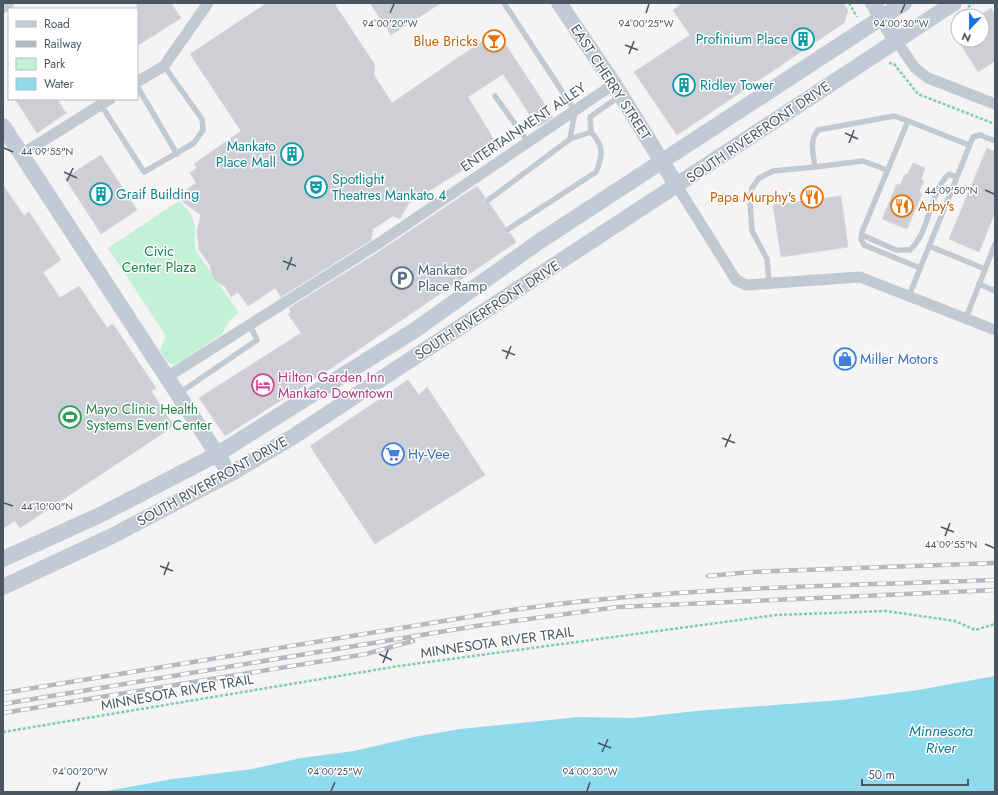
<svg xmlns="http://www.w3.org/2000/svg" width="998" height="795" font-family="Jost,sans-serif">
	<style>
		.green { fill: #c3f1d5 }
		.water { fill: #90daee }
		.building { fill: #cdcfd5; stroke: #d7d9de }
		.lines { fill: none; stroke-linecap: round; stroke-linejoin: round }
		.path { stroke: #7ad0a6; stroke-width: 2.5; stroke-dasharray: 3 2; stroke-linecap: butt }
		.lane { stroke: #c1cad2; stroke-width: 5.5 }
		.street { stroke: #c1cad2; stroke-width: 11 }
		.secondary { stroke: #c1cbd6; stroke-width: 16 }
		.rail-casing { stroke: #b5b8bd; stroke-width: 4.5 }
		.rail { stroke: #fff; stroke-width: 3; stroke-dasharray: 9; stroke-linecap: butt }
		.ticks { fill: none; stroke: #4a5661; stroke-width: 1.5 }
		.labels { text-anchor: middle; stroke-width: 3; stroke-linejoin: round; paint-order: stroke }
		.culture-label { font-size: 14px; fill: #0d838f; stroke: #fff; text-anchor: start }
		.food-label { font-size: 14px; fill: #c56008; stroke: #fff; text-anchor: end }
		.street-label { font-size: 14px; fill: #4a5661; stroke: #fff }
		.park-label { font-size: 14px; fill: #17864f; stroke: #fff }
		.service-label { font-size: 14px; fill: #4e5e75; stroke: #fff; text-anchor: start }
		.shop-label { font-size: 14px; fill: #366cbe; stroke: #fff; text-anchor: start }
		.hotel-label { font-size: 14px; fill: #b23c85; stroke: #fff; text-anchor: start }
		.leisure-label { font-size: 14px; fill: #27864d; stroke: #fff; text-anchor: start }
		.water-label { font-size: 15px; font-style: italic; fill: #0c7c9b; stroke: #fff }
		.ticks-label { font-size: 10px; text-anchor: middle; fill: #4a5661; stroke: #fff; stroke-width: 3; stroke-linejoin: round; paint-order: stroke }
	</style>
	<rect width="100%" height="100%" fill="#f5f3f3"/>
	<path class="green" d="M179,201C185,207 192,213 194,222C197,231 193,241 196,251L239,313L230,320L221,335L175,365C167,364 164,357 160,350L166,336L108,248Z"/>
	<path class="water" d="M995,676V792H101L173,779L252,769L301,758L354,751L414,737L460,729L579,717L633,718L696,711L841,700L918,690Z"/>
	<path class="building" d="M137,3H171L181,18L137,46Z
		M267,3H334L375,65L374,75L392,103L497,31L553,117L538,127L503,74L468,97L499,148L409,203L400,219L393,216L373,229L371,240L281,297L275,288L248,306L238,292L231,297L225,287L216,281L212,275L210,265L199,250L197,230L201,215L179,199L185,191L196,183L190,173L197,168L194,164L241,131L190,54Z
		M370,3H441L391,35Z
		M683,3H843L848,10L844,23L677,135L634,72L690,35L673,10Z
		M991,8L995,15V61L978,72L958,40H982V14Z
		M15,99H57L66,113L37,133Z
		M987,148L995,152V212L979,252L949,239Z
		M101,155L137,210L101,234L65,178Z
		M913,163L925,168L921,179L924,181L919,191L922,194L907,229L882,219L897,184L900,185L905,174L907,175Z
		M3,185L24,216L29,212L61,260L43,272L60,298L79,286L107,328L113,324L156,388L151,391L174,426L20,528L15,521L3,528Z
		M477,186L485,197L483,203L490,204L505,226L504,233H510L516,242L327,371L225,436L199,398L301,333L288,314L291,312L289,308L369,258L368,259Z
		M841,196L848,247L781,257L773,205Z
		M408,380L419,395L427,387L485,475L375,544L310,446Z"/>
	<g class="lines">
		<path class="path" d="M849,3L857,17
			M968,7L974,3
			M889,63L894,64L918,94L995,124
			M3,732L399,666L776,615L886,611L955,621L975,630L995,624"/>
		<path class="lane" d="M137,86L177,154
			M495,96L528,142
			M101,105L144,172L194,143L203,130L202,119L164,66
			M570,139L591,132
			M887,170L863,161L815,167C813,153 809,141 818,130L894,116L908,121
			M487,201L570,139L575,111L504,3
			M507,230L596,172C603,155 604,146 591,132L590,117L620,96
			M862,235L896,250H910C931,230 928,194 949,174L956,177
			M929,246L985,269
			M920,268L864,245L861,239L862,232L908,121L969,145
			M769,283L767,259L752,231L750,203L752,188L759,178L773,171L815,167
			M979,284L995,291
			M909,296L973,137L980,135L995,141
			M966,318L995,244
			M178,394L257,340L250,325"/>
		<path class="street" d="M896,40L915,68L928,78L995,104
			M137,82L164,66L208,3
			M22,154L110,99
			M677,186L736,280L746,285L860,277L995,330
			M167,377L379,243L614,84"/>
		<path class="secondary" d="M559,3L614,84L677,186
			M873,3L896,40
			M3,5L6,3
			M3,126L230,474
			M3,559L100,515L216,455L415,330L540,241L904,3
			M3,587L112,536L230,474L291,438L954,3"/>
		<g class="rail-casing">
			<path id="rail" d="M708,576L751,572L995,563
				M3,693L505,611C667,587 832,586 995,580
				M3,704L476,626L618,607L995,590
				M3,713L366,654L413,641"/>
		</g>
		<use href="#rail" class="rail"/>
	</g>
	<path class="ticks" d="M390,13L394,4M646,13L649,4M901,13L905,4M625,45L638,50M629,54L634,41M845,133L858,139M849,143L854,130M4,148L13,152M64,172L77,178M67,181L73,168M985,190L994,194M283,261L296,266M287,270L292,257M502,350L515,355M506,359L511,346M722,438L735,443M725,447L731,434M4,503L13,506M941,527L954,532M945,536L950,523M985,544L994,548M160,566L173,571M164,575L169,562M379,654L392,660M383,663L388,650M598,743L611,748M602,752L608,739M76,791L80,782M331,791L335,782M587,791L590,782"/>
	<defs>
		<g id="building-ring" transform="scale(1.15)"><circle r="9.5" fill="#fff" stroke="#0f9aa8" stroke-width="1.5"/><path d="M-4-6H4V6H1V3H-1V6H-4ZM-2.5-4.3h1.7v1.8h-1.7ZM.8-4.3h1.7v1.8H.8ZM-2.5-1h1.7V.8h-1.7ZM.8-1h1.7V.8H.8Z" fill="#0f9aa8"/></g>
		<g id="bar-ring" transform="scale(1.15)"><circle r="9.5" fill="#fff" stroke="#e8710a" stroke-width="1.5"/><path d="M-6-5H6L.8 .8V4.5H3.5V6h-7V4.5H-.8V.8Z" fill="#e8710a"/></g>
		<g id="theatre-ring" transform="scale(1.15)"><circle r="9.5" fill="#fff" stroke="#0f9aa8" stroke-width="1.5"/><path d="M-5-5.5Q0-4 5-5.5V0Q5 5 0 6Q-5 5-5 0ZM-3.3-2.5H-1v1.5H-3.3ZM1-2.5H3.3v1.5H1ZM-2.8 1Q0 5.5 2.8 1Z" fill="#0f9aa8"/></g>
		<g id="restaurant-ring" transform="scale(1.15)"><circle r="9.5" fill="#fff" stroke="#e8710a" stroke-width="1.5"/><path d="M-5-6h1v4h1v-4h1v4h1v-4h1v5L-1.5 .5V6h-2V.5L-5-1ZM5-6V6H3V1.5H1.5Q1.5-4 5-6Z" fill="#e8710a"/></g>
		<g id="parking-ring" transform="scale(1.15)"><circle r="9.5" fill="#fff" stroke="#5c6f8a" stroke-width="1.5"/><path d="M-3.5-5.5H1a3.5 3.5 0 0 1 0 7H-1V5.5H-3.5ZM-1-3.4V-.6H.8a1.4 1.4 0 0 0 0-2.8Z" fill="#5c6f8a"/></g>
		<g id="shop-ring" transform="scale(1.15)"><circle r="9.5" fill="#fff" stroke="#3f7fe0" stroke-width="1.5"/><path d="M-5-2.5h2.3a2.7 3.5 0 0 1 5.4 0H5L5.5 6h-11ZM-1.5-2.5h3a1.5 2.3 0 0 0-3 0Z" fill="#3f7fe0"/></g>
		<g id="hotel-ring" transform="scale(1.15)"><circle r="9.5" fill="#fff" stroke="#d1479c" stroke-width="1.5"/><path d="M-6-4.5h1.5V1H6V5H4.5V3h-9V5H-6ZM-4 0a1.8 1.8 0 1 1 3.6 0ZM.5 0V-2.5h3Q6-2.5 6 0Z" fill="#d1479c"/></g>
		<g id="stadium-ring" transform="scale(1.15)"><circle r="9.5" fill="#fff" stroke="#2e9e5b" stroke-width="1.5"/><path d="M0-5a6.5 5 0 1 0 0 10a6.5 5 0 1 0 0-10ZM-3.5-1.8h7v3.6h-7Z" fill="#2e9e5b"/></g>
		<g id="supermarket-ring" transform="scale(1.15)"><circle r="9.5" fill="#fff" stroke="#3f7fe0" stroke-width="1.5"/><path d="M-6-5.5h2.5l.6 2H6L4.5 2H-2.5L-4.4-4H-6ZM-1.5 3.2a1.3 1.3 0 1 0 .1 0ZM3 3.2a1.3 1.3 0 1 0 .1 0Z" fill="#3f7fe0"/></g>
	</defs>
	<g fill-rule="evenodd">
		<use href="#building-ring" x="803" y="39"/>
		<use href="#bar-ring" x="494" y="41"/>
		<use href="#building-ring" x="684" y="85"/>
		<use href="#building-ring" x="292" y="154"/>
		<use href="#theatre-ring" x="316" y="187"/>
		<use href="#building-ring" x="101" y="194"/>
		<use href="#restaurant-ring" x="812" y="197"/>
		<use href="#restaurant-ring" x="902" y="206"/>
		<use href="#parking-ring" x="402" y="278"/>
		<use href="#shop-ring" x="845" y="359"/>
		<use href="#hotel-ring" x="263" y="385"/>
		<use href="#stadium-ring" x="70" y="417"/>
		<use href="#supermarket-ring" x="393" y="454"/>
	</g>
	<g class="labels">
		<g class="culture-label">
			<text x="788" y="44" text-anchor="end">Profinium Place</text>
			<text x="700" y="90">Ridley Tower</text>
			<text x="276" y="151" text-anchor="end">Mankato<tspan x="276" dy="16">Place Mall</tspan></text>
			<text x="332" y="184">Spotlight<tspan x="332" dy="16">Theatres Mankato 4</tspan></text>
			<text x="116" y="199">Graif Building</text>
		</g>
		<g class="food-label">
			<text x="478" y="46">Blue Bricks</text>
			<text x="796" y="202">Papa Murphy's</text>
			<text x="918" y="211" text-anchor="start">Arby's</text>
		</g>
		<g class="street-label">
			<text transform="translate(611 82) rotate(57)" y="5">EAST CHERRY STREET</text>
			<text transform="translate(523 127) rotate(-34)" y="5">ENTERTAINMENT ALLEY</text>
			<text transform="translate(758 132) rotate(-34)" y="5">SOUTH RIVERFRONT DRIVE</text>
			<text transform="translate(487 310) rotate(-33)" y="5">SOUTH RIVERFRONT DRIVE</text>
			<text transform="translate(212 481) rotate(-29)" y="5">SOUTH RIVERFRONT DRIVE</text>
			<text transform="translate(497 642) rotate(-8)" y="5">MINNESOTA RIVER TRAIL</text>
			<text transform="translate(177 692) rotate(-10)" y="5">MINNESOTA RIVER TRAIL</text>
		</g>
		<g class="park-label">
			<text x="159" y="256">Civic<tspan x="159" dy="16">Center Plaza</tspan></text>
		</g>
		<g class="service-label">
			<text x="418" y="275">Mankato<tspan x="418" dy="16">Place Ramp</tspan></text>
		</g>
		<g class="shop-label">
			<text x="860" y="364">Miller Motors</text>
			<text x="408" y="459">Hy-Vee</text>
		</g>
		<g class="hotel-label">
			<text x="278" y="382">Hilton Garden Inn<tspan x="278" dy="16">Mankato Downtown</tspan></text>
		</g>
		<g class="leisure-label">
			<text x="86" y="414">Mayo Clinic Health<tspan x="86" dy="16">Systems Event Center</tspan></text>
		</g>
		<g class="water-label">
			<text x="941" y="736">Minnesota<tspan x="941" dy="17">River</tspan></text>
		</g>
	</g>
	<g class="ticks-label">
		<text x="390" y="27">94°00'20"W</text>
		<text x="646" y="27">94°00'25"W</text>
		<text x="901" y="27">94°00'30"W</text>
		<text x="47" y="155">44°09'55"N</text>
		<text x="951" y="194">44°09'50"N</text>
		<text x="47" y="510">44°10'00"N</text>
		<text x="951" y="548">44°09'55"N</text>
		<text x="80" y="775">94°00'20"W</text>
		<text x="335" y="775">94°00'25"W</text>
		<text x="590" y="775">94°00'30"W</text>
	</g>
	<rect width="998" height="795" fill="none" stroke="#4a5661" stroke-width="8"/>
	<rect x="8" y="8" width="130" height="92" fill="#ffffff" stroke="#b7bbc0"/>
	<rect x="16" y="21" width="20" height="6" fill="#c1cbd6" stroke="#b7bbc0"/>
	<text x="44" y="28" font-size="12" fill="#4a5661">Road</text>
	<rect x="16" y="41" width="20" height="6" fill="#b5b8bd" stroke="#b7bbc0"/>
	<text x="44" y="48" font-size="12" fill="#4a5661">Railway</text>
	<rect x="16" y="58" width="20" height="12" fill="#c3f1d5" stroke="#b7bbc0"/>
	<text x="44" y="68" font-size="12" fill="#4a5661">Park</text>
	<rect x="16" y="78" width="20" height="12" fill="#90daee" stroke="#b7bbc0"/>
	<text x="44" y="88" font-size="12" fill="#4a5661">Water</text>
	<g transform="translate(970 28) rotate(202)"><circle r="19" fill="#ffffff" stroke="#b7bbc0"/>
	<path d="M0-3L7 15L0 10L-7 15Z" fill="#1a73e8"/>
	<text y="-6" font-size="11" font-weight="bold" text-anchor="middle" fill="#4a5661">N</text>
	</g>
	<path d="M862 779v6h106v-6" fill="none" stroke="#4a5661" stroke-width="2"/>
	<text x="868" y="779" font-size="12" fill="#4a5661" stroke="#ffffff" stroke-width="3" paint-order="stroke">50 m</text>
</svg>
